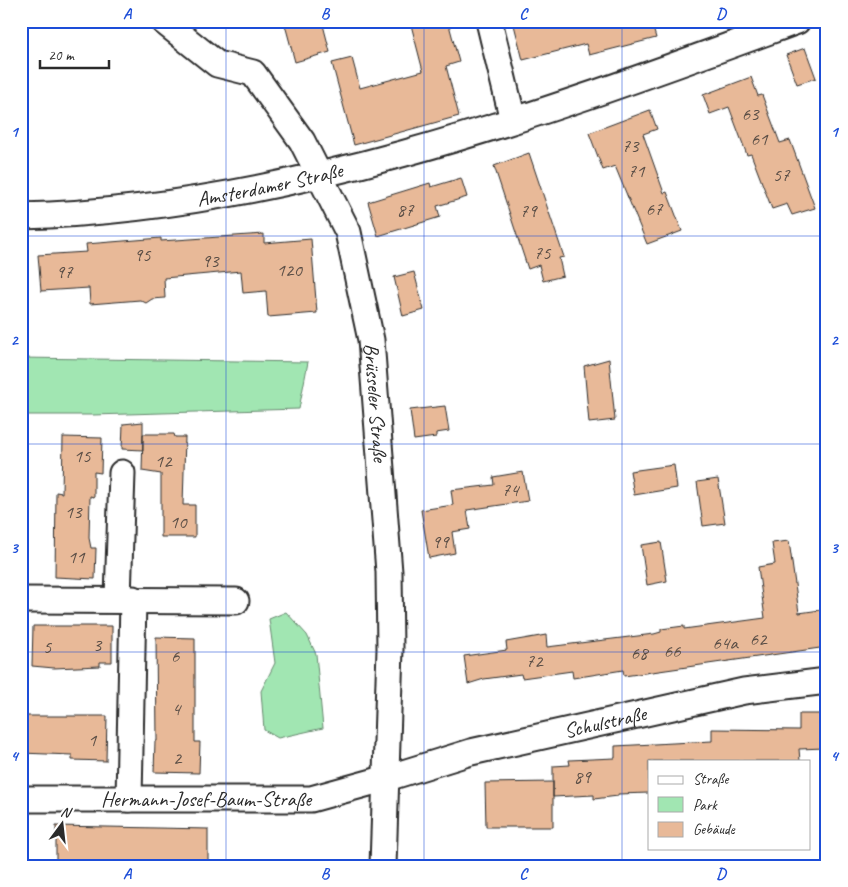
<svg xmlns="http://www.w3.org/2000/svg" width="848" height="887" font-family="Caveat,sans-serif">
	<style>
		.green { fill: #a1e6b2; stroke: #66886e }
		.building { fill: #e8b998; stroke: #2b2b2b }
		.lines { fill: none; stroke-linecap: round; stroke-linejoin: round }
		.minor-casing { stroke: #2b2b2b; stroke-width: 29 }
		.minor { stroke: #fff; stroke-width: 25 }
		.grid { fill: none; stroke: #1d4ed8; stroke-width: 1; stroke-opacity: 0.55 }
		.labels { text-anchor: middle; stroke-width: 4; stroke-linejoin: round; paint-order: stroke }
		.number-label { font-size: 19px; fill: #5a4e46 }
		.street-label { font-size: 21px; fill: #2b2b2b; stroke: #fff }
		.neatline { fill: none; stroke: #1d4ed8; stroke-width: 2 }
		.grid-label { font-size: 16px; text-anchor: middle; font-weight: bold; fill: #1d4ed8 }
	</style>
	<rect width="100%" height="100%" fill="#fff"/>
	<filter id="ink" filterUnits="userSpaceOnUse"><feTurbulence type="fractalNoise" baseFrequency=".02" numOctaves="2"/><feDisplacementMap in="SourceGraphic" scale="10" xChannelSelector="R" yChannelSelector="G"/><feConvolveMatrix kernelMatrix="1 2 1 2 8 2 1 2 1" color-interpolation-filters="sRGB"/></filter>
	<g filter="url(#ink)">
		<path class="green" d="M21,358L308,362L299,409L93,415H21Z
			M286,612L307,635L316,654L323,728L278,738L264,730L261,691L275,663L269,619Z"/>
		<path class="building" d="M284,21H322L330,52L295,62Z
			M410,21H448L459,62L446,66L459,116L354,145L332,63L352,58L360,88L423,71Z
			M513,21H651L656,38L589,55L586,44L523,60Z
			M805,48L816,78L797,84L786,55Z
			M751,77L758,96L762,95L780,143L790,140L815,208L792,215L787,204L772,209L751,154L747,155L729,107L710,114L703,95Z
			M650,110L657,129L643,134L664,193L667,192L682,231L647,244L615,166L603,170L589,133Z
			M529,153L564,257L559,258L563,276L543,281L539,265L528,269L494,166Z
			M461,178L467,197L437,206L440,217L378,236L368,202L430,183L431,187Z
			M264,234V243L311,239L317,313L268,317L266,291L243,293L241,271L164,278L165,298L152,299L146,303L140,300L90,304L89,288L41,291L38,255L87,252L86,244L161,238V241Z
			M414,272L424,310L403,316L394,277Z
			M609,359L615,420L589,423L584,366Z
			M445,406L449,431L436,433V437L414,440L410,410Z
			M143,422V450L122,449L123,424Z
			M143,434H174L175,437H185L183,505H195V537H161V474L142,471Z
			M63,437L102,438L101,473L94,472V497L90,496L89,538L91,548H96L95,579L55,577L56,492L62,493Z
			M674,465L677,488L634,495L630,471Z
			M523,472L528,501L467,510L470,529L452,532L455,553L429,558L421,510L453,505L451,490L494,485L493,477Z
			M718,479L725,523L703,526L697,482Z
			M789,541L799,613L827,609V647L624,676L623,670L573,678L572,671L522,678L521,674L484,679L468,684L464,656L507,650L506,642L546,635L547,647L654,634L661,632V629L684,626V629L765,618L758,567L775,564L772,543Z
			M661,542L667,581L647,585L641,545Z
			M33,626H112V662H100V666L54,668L32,666Z
			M156,637L195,638V742H200L199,773L154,772L155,741H157Z
			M799,714H825V748L799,749L800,761H649V793L618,794V796L594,799V795L553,797V766L570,765L569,760L615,758V746L712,741V729L799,730Z
			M21,716H107L106,761L72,760V755L21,753Z
			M553,782V827H486L485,783Z
			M56,826L208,829V865L56,862Z"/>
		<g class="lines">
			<g class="minor-casing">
				<g id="minor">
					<path id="s1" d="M163,21L217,64L253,73L302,141L348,232L371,340L389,572L390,649L383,866"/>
					<path d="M489,21L513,120"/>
					<path id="s2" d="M21,216C290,209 547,112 797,21"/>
					<path d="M118,599L122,473"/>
					<path d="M21,600L236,601"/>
					<path id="s3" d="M21,799H311L387,778L471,752L744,691L827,681"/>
					<path d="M129,799L133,599"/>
				</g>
			</g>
			<use href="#minor" class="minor"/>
		</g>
	</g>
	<path class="grid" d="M226,21V866M424,21V866M622,21V866M21,236H827M21,444H827M21,652H827"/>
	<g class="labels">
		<g class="number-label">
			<text x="750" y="120">63</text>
			<text x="759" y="145">61</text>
			<text x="630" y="152">73</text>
			<text x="636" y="177">71</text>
			<text x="781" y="181">57</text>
			<text x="654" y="215">67</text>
			<text x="405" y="216">87</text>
			<text x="528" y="217">79</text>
			<text x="542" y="259">75</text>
			<text x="142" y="261">95</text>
			<text x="210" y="267">93</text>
			<text x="289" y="276">120</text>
			<text x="64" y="278">97</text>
			<text x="82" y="462">15</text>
			<text x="163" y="467">12</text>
			<text x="510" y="496">74</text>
			<text x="73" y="518">13</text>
			<text x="178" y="528">10</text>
			<text x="440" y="548">99</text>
			<text x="76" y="563">11</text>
			<text x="758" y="645">62</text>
			<text x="725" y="649">64a</text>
			<text x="97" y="651">3</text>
			<text x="47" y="653">5</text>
			<text x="672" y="657">66</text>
			<text x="639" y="659">68</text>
			<text x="175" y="662">6</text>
			<text x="534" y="667">72</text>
			<text x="176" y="715">4</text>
			<text x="92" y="746">1</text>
			<text x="177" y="764">2</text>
			<text x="582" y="783">89</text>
		</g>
		<g class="street-label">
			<text dy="7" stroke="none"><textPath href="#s2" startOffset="251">Amsterdamer Straße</textPath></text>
			<text dy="7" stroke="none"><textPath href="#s1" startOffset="465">Brüsseler Straße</textPath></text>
			<text dy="7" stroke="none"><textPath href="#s3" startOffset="594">Schulstraße</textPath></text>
			<text dy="7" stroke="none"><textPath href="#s3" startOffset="185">Hermann-Josef-Baum-Straße</textPath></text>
		</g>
	</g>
	<rect width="848" height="887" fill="none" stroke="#fff" stroke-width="55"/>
	<rect x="648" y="760" width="162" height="90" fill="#ffffff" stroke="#aaaaaa"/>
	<rect x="658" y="776" width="25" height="8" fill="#ffffff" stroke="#aaaaaa"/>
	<text x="693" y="784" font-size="15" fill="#2b2b2b">Straße</text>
	<rect x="658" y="797" width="25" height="15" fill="#a1e6b2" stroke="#aaaaaa"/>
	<text x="693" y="810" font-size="15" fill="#2b2b2b">Park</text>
	<rect x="658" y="822" width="25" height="15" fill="#e8b998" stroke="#aaaaaa"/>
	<text x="693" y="834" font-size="15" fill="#2b2b2b">Gebäude</text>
	<g transform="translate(62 824) rotate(15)" stroke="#ffffff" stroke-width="4" paint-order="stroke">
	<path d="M0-4L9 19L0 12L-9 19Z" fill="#2b2b2b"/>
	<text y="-8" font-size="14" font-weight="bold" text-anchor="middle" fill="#2b2b2b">N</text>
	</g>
	<path d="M40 60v8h69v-8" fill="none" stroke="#2b2b2b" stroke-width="2.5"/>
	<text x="48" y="60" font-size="15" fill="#2b2b2b" stroke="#ffffff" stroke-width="4" paint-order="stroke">20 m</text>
	<rect x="28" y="28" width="792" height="832" class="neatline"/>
	<g class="grid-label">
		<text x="127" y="19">A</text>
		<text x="325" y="19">B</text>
		<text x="523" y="19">C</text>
		<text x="721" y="19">D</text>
		<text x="14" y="137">1</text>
		<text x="834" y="137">1</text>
		<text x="14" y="345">2</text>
		<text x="834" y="345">2</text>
		<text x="14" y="553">3</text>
		<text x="834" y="553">3</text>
		<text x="14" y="761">4</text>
		<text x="834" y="761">4</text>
		<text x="127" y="879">A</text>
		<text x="325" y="879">B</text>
		<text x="523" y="879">C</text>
		<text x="721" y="879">D</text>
	</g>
</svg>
